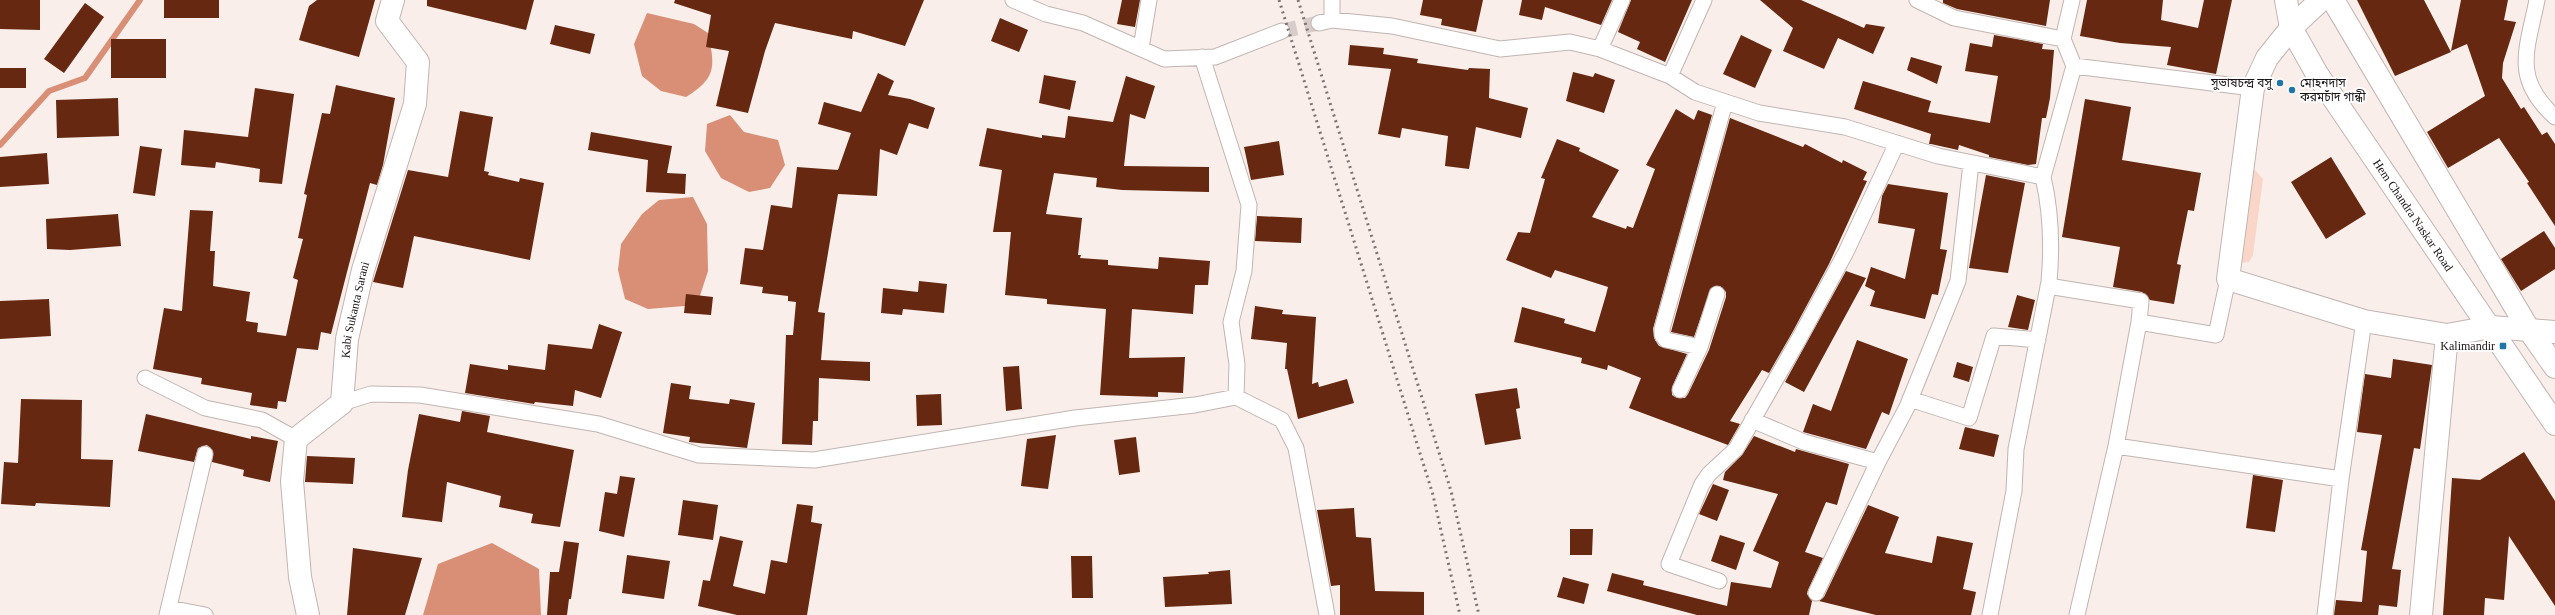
<svg xmlns="http://www.w3.org/2000/svg" width="2555" height="615" font-family="'Times New Roman','Noto Sans Bengali',serif">
	<style>
		.green { fill: #fad6c9 }
		.water { fill: #d88f76 }
		.lines { fill: none; stroke-linecap: round; stroke-linejoin: round }
		.stream { stroke: #d88f76; stroke-width: 6 }
		.building { fill: #662811 }
		.street-tunnel { stroke: #d8cdca; stroke-width: 15; stroke-dasharray: 15 8; stroke-linecap: butt }
		.street-casing { stroke: #c1b5b2; stroke-width: 17 }
		.secondary-casing { stroke: #c1b5b2; stroke-width: 24 }
		.street { stroke: #fff; stroke-width: 15 }
		.secondary { stroke: #fff; stroke-width: 22 }
		.rail { stroke: #7d7573; stroke-width: 3; stroke-dasharray: 2 4; stroke-linecap: butt }
		.poi-dot { fill: #2075a5; stroke: #fefefe; stroke-width: 1.5 }
		.labels { text-anchor: middle; stroke-width: 4; stroke-linejoin: round; paint-order: stroke }
		.poi-label { font-size: 12px; fill: #181413; stroke: #fefefe; text-anchor: end }
		.street-label { font-size: 12px; fill: #181413; stroke: #fefefe }
	</style>
	<rect width="100%" height="100%" fill="#faeeea"/>
	<path class="green" d="M2255,170L2263,179L2253,255L2249,262L2241,263L2248,172Z"/>
	<path class="water" d="M647,13L694,24L708,33C715,66 717,78 686,97L661,91L642,76L634,44Z
		M730,115L744,132L778,140L785,165L770,188L749,192L721,178L705,151L707,124Z
		M693,197L707,224L708,271L697,305L648,309L625,299L618,270L621,244L642,214L659,200Z
		M492,543L539,569L541,615H423L438,564Z"/>
	<g class="lines">
		<path class="stream" d="M0,145L49,91L85,78L140,0"/>
	</g>
	<path class="building" d="M0,0H40V30L0,29Z
		M164,0H219V18H164Z
		M317,0H375L359,57L299,40L309,6Z
		M427,0H534L526,30L427,6Z
		M675,0H924L905,46L853,31L852,39L775,23L765,51L748,113L716,106L729,51L706,47L711,15L674,3Z
		M1122,0H1140L1135,27L1117,24Z
		M1423,0H1483L1476,32L1441,25L1442,19L1420,15Z
		M1522,0H1612L1601,25L1545,7L1542,20L1519,15Z
		M1631,0H1692L1665,62L1637,49L1640,42L1618,32Z
		M1760,0H1801L1864,28L1866,24L1885,27L1873,54L1838,38L1824,69L1783,51L1793,28Z
		M1943,0H2050L2046,26L1957,9L1943,3Z
		M2087,0H2163L2161,20L2198,28L2204,0H2232L2216,74L2167,65L2171,47L2120,43L2080,36Z
		M2357,0H2424L2451,52L2395,76Z
		M2461,0H2508L2504,20L2516,22L2503,63L2502,78L2521,109L2524,107L2542,135L2547,132L2555,144V226L2527,183L2529,182L2499,138L2448,168L2427,132L2485,96L2467,44L2451,51Z
		M85,3L104,17L64,73L44,59Z
		M1000,18L1028,30L1019,52L991,41Z
		M555,25L595,34L590,54L550,44Z
		M1741,35L1772,50L1755,88L1723,74Z
		M1994,35L2043,44L2042,49L2054,50L2050,98L2046,118H2042L2036,164L2028,165L1989,157V155L1959,145L1958,150L1931,144H1929L1931,134L1854,109L1863,81L1931,101L1928,112L1990,123L1998,76L1965,71L1970,43L1992,47Z
		M111,39H166V78H111Z
		M1350,45L1384,48L1383,54L1418,59L1417,63L1468,70L1469,68L1490,69L1489,98L1528,108L1521,138L1476,127L1469,169L1445,166L1448,136L1402,128L1400,138L1378,134L1391,69L1348,65Z
		M1911,57L1942,66L1937,84L1907,70Z
		M0,68H26V88H0Z
		M1573,72L1593,77L1595,73L1615,80L1604,113L1566,101Z
		M878,73L894,81L888,95L910,99L935,108L928,129L909,123L897,155L880,149L877,196L838,194L818,312L825,313L821,360L870,362V381L819,378L818,421H813L812,445L782,444L786,335H793L796,302L788,301V296L762,293L763,287L740,284L745,248L763,250L771,205L792,208L797,167L838,170L851,133L818,124L824,102L861,112Z
		M1044,75L1076,81L1070,110L1039,103Z
		M1126,76L1155,86L1145,119L1130,114L1124,166L1209,167V192L1122,190L1096,187L1097,178L1054,173L1046,214L1082,218L1078,255H1081L1080,258L1108,260V265L1158,269L1159,257L1210,261L1208,285H1195L1193,314L1132,309L1129,358L1185,357L1183,393L1158,392V397L1100,395L1106,309L1047,304V299L1005,295L1011,232H993L1002,170L979,166L987,128L1042,138V135L1065,138L1068,116L1113,122Z
		M336,85L395,98L383,165L377,185L370,183L331,334L321,332L318,350L297,348L286,402L278,401L277,409L250,405L252,393L201,384L202,378L153,369L164,308L182,311L190,210L213,211L210,251H215L213,286L250,292L246,321L258,323L257,332L286,336L298,280L293,278L303,239L298,238L307,195L304,194L322,113L330,114Z
		M255,88L294,94L282,184L259,182L260,169L216,162L215,168L181,165L184,130L248,137Z
		M118,98L119,136L57,138L56,100Z
		M2085,99L2131,107L2122,160L2201,173L2194,211L2188,210L2177,264L2181,265L2174,304L2150,300L2142,292L2113,287L2120,247L2062,237Z
		M1676,109L1694,120L1698,110L1712,115L1653,329L1655,340L1659,346L1687,354L1672,387V395L1677,398H1685L1688,394L1709,350L1726,297V292L1720,286L1711,288L1694,337L1671,332L1730,118L1803,147L1805,144L1842,163L1843,160L1867,172L1863,180L1867,181L1829,264L1792,333L1769,373L1762,370L1730,421L1740,424L1728,445L1629,408L1641,378L1608,365L1607,370L1581,363L1582,358L1514,342L1522,307L1565,319L1564,323L1595,332L1606,295L1608,287L1555,270L1551,278L1506,260L1518,232L1530,233L1545,179L1541,178L1557,139L1580,148L1579,151L1619,170L1592,217L1626,229L1627,226L1633,228L1655,169L1646,165Z
		M460,111L493,117L484,171L489,172L488,175L519,182L520,178L544,183L530,260L414,236L403,288L373,282L408,170L448,177Z
		M591,132L672,146L667,173L686,174L685,194L646,192L648,160L588,150Z
		M1279,141L1284,175L1251,180L1244,147Z
		M140,146L162,149L155,196L133,193Z
		M47,153L49,184L0,187V157Z
		M2331,157L2366,214L2326,239L2291,182Z
		M1986,175L2025,183L2008,273L1969,268Z
		M1888,184L1948,193L1940,249L1947,250L1938,295L1932,294L1925,319L1870,306L1875,291L1865,286L1871,267L1905,279L1915,229L1878,223L1882,196Z
		M118,214L121,246L70,250L47,249L46,219Z
		M1257,216L1302,218L1301,243L1255,241Z
		M2544,231L2555,248V269L2521,291L2501,259Z
		M1846,271L1866,278L1804,392L1785,382Z
		M919,281L947,284L944,313L903,309L902,315L881,313L883,288L918,292Z
		M686,294L713,297L711,315L684,313Z
		M2017,295L2035,300L2028,330L2008,327Z
		M49,299L51,336L0,339V301Z
		M1255,306L1283,310L1282,314L1316,317L1312,384L1318,382L1319,387L1347,379L1354,403L1298,419L1287,369H1285L1287,343L1251,339Z
		M599,324L622,332L601,398L575,390L573,406L535,402L534,404L465,393L470,364L508,370V365L545,370L548,344L592,349Z
		M1857,340L1908,359L1889,415L1882,412L1866,449L1803,432L1813,404L1831,411Z
		M2393,359L2432,365L2420,449L2414,448L2392,569L2401,570L2397,607L2379,605L2378,615H2334L2336,600L2362,602L2367,551L2361,550L2382,435L2357,432L2365,374L2391,378Z
		M1957,362L1973,367L1969,382L1953,377Z
		M1019,366L1022,409L1006,411L1003,367Z
		M671,383L691,386L689,399L729,404L730,399L755,403L747,448L689,442L690,437L663,433Z
		M1517,388L1520,408L1516,409L1521,439L1485,445L1475,394Z
		M941,394L942,425L917,426L916,395Z
		M21,399L82,400L81,459L113,460L110,507L36,503L35,506L1,504L4,462L18,463Z
		M462,411L490,416L487,432L574,450L560,527L531,523L533,514L499,507L501,496L447,482L442,522L402,517L408,470L419,414L460,422Z
		M146,414L251,439V436L278,441L270,482L243,476L244,470L212,462L213,451L207,445L198,448L194,462L138,451Z
		M1965,427L1999,435L1994,457L1959,449Z
		M1056,435L1048,489L1021,486L1027,439Z
		M1754,436L1795,452L1796,449L1849,464L1837,505L1826,502L1805,552L1823,558L1808,590L1807,594L1812,601L1809,615H1697L1607,591L1612,573L1644,581L1643,585L1727,606L1731,582L1771,588L1779,562L1753,551L1778,494L1723,480L1725,472L1742,455Z
		M1136,437L1140,472L1119,475L1114,440Z
		M2524,452L2555,501V606L2509,536L2504,600L2485,598L2484,615H2443L2452,478L2480,480Z
		M307,456L355,458L353,484L305,482Z
		M2253,475L2283,480L2275,532L2246,528Z
		M620,476L635,478L624,537L599,531L605,492L617,494Z
		M1713,484L1729,490L1717,521L1699,514Z
		M683,500L718,505L713,540L678,535Z
		M797,504L813,506L811,522L822,524L807,615H737L698,606L703,580L710,581L720,536L743,541L733,586L765,594L771,560L787,563Z
		M1868,505L1899,517L1885,553L1932,563L1937,536L1973,543L1963,589L1976,592L1971,615H1876L1819,601L1824,597Z
		M1354,508L1356,537L1371,538L1375,591L1424,592V615H1340V585L1331,586L1317,510Z
		M1570,529H1593L1592,555H1570Z
		M1720,535L1745,543L1736,570L1711,561Z
		M564,541L579,543L571,599H569L567,615H547L550,572H559Z
		M353,548L422,558L405,615H347Z
		M627,555L670,561L664,599L622,593Z
		M1071,556H1092L1093,598H1072Z
		M1230,570L1232,604L1165,607L1163,577L1209,574L1208,572Z
		M1563,577L1589,584L1584,604L1557,597Z"/>
	<g class="lines">
		<path class="street-tunnel" d="M1282,31L1319,23"/>
		<g class="street-casing">
			<path id="street" d="M1013,0L1046,14L1083,23L1164,59L1215,57L1282,31
				M1332,0V20
				M1917,0L1954,18L2063,39
				M2072,0L2063,39L2074,66
				M2537,0C2527,50 2512,78 2555,117
				M1319,23L1332,20L1392,26L1500,49L1570,42L1600,49L1670,76L1695,92L1759,113L1845,127L1938,156L2043,177L2074,66L2253,88
				M1141,48L1149,0
				M1600,49L1622,0
				M1202,57L1249,205L1244,271L1231,322L1237,364L1236,397L1282,420L1296,448L1327,615
				M1670,76L1704,0
				M2048,286L2141,301L2139,322
				M1717,294L1700,347L1666,340L1662,335V329L1725,102
				M145,378L205,408L262,420L296,439
				M1680,390L1700,347
				M1910,399L1969,418L1994,336L2038,340
				M342,403L371,394L420,395L598,424L699,455L814,460L1075,418L1195,405L1236,397
				M1752,420L1804,442L1878,462
				M2116,446L2341,479
				M1719,581L1669,564L1702,484L1709,474L1736,449L1800,337L1846,252L1897,143
				M1816,593L1878,462L1907,407L1958,281L1971,163
				M169,608L205,615
				M167,615L205,454
				M1990,615L2014,491L2016,449L2049,282C2052,248 2051,211 2043,177
				M2077,615L2116,446L2139,322L2216,335L2228,279
				M2325,615L2341,479L2364,321"/>
		</g>
		<g class="secondary-casing">
			<g id="secondary">
				<path id="s1" d="M2286,0L2291,28L2317,74L2555,424"/>
				<path d="M2321,0L2291,28L2267,58L2253,88L2228,279L2364,321L2447,335L2491,327L2555,332"/>
				<path d="M2333,0L2529,330L2555,367"/>
				<path id="s2" d="M308,615L300,577L292,481L296,439L342,403L347,339L363,270L415,104L418,62L387,21L393,0"/>
				<path d="M2421,615L2447,335"/>
			</g>
		</g>
		<use href="#street" class="street"/>
		<use href="#secondary" class="secondary"/>
		<path class="rail" d="M1279,0L1433,495L1460,615
			M1298,0L1451,491L1479,615"/>
	</g>
	<g class="poi-dot">
		<circle cx="2280" cy="83" r="4"/>
		<circle cx="2292" cy="90" r="4"/>
		<rect x="2499" y="342" width="8" height="8" rx="2"/>
	</g>
	<g class="labels">
		<g class="poi-label">
			<text x="2272" y="87">সুভাষচন্দ্র বসু</text>
			<text x="2300" y="87" text-anchor="start">মোহনদাস<tspan x="2300" dy="14">করমচাঁদ গান্ধী</tspan></text>
			<text x="2495" y="350">Kalimandir</text>
		</g>
		<g class="street-label">
			<text dy="4" stroke="none"><textPath href="#s1" startOffset="252">Hem Chandra Naskar Road</textPath></text>
			<text dy="4" stroke="none"><textPath href="#s2" startOffset="330">Kabi Sukanta Sarani</textPath></text>
		</g>
	</g>
</svg>
